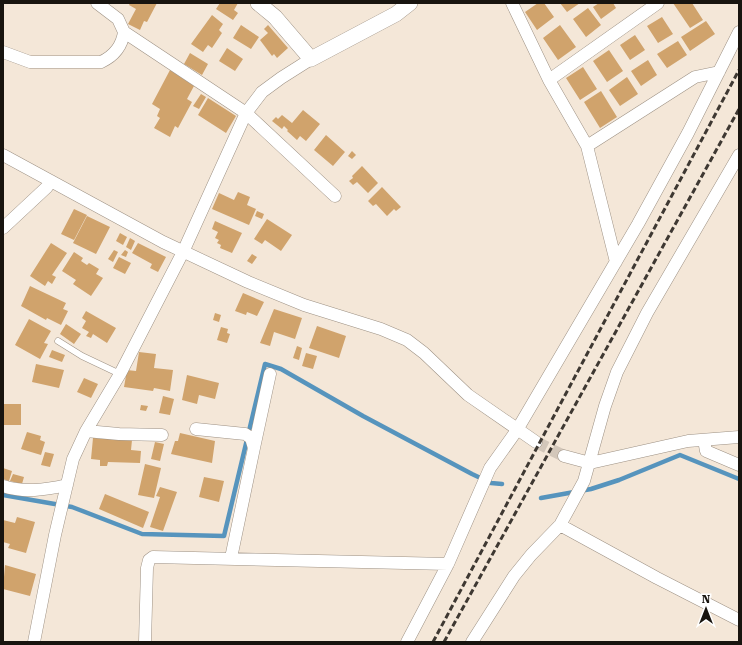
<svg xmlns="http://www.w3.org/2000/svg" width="742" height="645" font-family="'Roboto Serif',serif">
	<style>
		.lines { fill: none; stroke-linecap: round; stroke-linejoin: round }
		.stream { stroke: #5694bd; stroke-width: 4.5 }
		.building { fill: #d0a36c }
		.minor-tunnel { stroke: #d3c7ba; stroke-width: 12; stroke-dasharray: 12 6; stroke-linecap: butt }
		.service-casing { stroke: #9d9184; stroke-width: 7 }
		.minor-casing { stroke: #9d9184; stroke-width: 13 }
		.tertiary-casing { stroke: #9d9184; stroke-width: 16 }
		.service { stroke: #fff; stroke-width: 6 }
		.minor { stroke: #fff; stroke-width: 12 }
		.tertiary { stroke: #fff; stroke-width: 15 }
		.rail { stroke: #3e3832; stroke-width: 3; stroke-dasharray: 6 3; stroke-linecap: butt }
	</style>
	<rect width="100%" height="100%" fill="#f4e7d8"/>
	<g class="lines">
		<path class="stream" d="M3,495L72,507L142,534L224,536L265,364L281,369L363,416L472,474L491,483L502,484
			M541,498L591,489L619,480L680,455L739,479"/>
	</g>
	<path class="building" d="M130,3H157L147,22L144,21L140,30L128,24L136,9L129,5Z
		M220,3H238L234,10L238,13L233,20L216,9Z
		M538,3H544L554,17L537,30L525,12Z
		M560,3H580L567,12Z
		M599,3H613L616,8L601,19L593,7Z
		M673,3H692L703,20L690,28Z
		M588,8L601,25L586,37L573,19Z
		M212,15L223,24L219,30L222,33L212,48L208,45L203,52L191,44Z
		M662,17L673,34L658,43L647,26Z
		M706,21L715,34L690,51L681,37Z
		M241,25L259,37L251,49L233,38Z
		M268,25L288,48L277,58L274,54L272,56L260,40L268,33L264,29Z
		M560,25L576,47L558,60L543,38Z
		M635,35L645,50L630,60L620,45Z
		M678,41L687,55L667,68L657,54Z
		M227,48L243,59L235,71L219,61Z
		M609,50L623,71L607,82L593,61Z
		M190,53L208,64L202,75L184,64Z
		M648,60L657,75L641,86L631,71Z
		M583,67L597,89L580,100L566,78Z
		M170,70L194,86L187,99L192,102L178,128L175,126L170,137L154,128L160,118L157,116L160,109L152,104Z
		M627,77L638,94L620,106L609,90Z
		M601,91L617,117L600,128L584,102Z
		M201,94L206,97L199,109L193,106Z
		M208,98L236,116L226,133L198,115Z
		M303,110L320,124L306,141L300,136L297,140L287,131L288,130L284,126L282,129L272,121L276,117L278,119L282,115L292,123Z
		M326,135L345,152L333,166L314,150Z
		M352,151L356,155L352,159L348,156Z
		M362,166L378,183L368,193L357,182L353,185L349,181L353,178L352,176Z
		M382,187L401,207L396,211L394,209L387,216L376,204L373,206L368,201Z
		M238,192L250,197L247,205L256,209L249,225L212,209L219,193L234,200Z
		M74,209L87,215L74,240L61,234Z
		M257,211L264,214L262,219L255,216Z
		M87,216L110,227L96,254L73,243Z
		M267,219L292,235L281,251L265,240L262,244L254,239Z
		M215,221L242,233L232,253L220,248L221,245L217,243L219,240L215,238L218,232L212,229Z
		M120,233L127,237L123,245L116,241Z
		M130,238L135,241L131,250L126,247Z
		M51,243L67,253L52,275L56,277L52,284L48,281L45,286L30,276Z
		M138,243L166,257L158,272L150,268L152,264L132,253Z
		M114,250L118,252L113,262L108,259Z
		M125,250L128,252L126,257L121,255Z
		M74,252L83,258L81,261L87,265L89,263L99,269L96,274L103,278L91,296L73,284L76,280L62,271Z
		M252,254L257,257L252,264L247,261Z
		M119,257L131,263L125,274L113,268Z
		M30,286L66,303L63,309L68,311L61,325L47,318L46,320L21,306Z
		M243,293L264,302L257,316L247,312L246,315L235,311Z
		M274,309L302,318L295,339L274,332L270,346L260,343Z
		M86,311L116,328L107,343L93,334L91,338L86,336L89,332L82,328L86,321L82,318Z
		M215,313L221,315L219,322L213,320Z
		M29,319L51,331L44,343L48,344L40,359L15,345Z
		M66,324L81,334L74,344L60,334Z
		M317,326L346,336L339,358L309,348Z
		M221,327L228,329L227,333L230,334L227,343L217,340Z
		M297,346L302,348L299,360L293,358Z
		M52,350L65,355L62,362L49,357Z
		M139,352L156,354L154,368L173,370L170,391L154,388L153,391L124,387L127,370L136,371Z
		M306,353L317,356L313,369L302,366Z
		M36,364L64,370L59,388L32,382Z
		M187,375L219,383L215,399L199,395L197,404L182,400Z
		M84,378L98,384L91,398L77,392Z
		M163,396L174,399L170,415L159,413Z
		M3,404H21V425H3Z
		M141,405L148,406L146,411L140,410Z
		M27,432L41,436L40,440L45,442L41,455L21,449Z
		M180,433L215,441L212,463L171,454L175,441H178Z
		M93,438L132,440L131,450L141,451L140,463L108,462L107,466H100V460L91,459Z
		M155,442L164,444L160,461L151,459Z
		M45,452L54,454L50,467L41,465Z
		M145,464L161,468L154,498L138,495Z
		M3,468L12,471L9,481L3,479Z
		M13,474L24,477L22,484L10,481Z
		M204,477L224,481L219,502L199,497Z
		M160,487L177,492L163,531L150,527L160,497L156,496Z
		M105,494L149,512L143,528L99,509Z
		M17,517L35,522L26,553L8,548L10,544L3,542V520L15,523Z
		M5,565L36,574L30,596L3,589Z"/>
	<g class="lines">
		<path class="minor-tunnel" d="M536,442L564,456"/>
		<g class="service-casing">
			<path id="service" d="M58,341L82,356L120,374"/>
		</g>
		<g class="minor-casing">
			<path id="minor" d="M512,3L549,80L587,146L616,262
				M124,32L246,113L335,196
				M3,52L30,62H101C114,56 122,46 124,32L118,19L97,3
				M549,80L658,3
				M587,146L695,77L719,72
				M3,155L163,242L248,282L304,305L381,329L407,340L424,353L468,395L536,442
				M3,228L47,187L51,181
				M196,429L245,434L251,438L254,448L231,558
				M86,431L119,434L162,435
				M704,440L706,451L739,465
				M254,448L270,374
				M564,456L590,463L688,441L739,437
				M3,486C24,493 45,490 67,485
				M560,525L657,578L739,620
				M34,642L55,535L73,459L86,431L120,374L183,252L246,113L262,92L281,78L311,59
				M145,642L147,568L149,560L153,557L448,564
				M407,642L448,564L490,468L517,430L638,224L688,133L739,32
				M472,642L514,576L531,555L560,525L584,481L605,406L617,372L647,313L739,155"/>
		</g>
		<g class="tertiary-casing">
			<path id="tertiary" d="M258,3L275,17L311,59L396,14L410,3"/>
		</g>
		<use href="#service" class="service"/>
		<use href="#minor" class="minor"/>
		<use href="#tertiary" class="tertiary"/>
		<path class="rail" d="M433,642L739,70
			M444,642L739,109"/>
	</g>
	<rect width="742" height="645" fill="none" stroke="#18140f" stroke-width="8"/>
	<g transform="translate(706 609)" stroke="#ffffff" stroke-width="3" paint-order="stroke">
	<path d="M0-3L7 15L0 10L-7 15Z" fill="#18140f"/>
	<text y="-6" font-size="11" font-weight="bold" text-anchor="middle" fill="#18140f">N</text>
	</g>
</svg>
